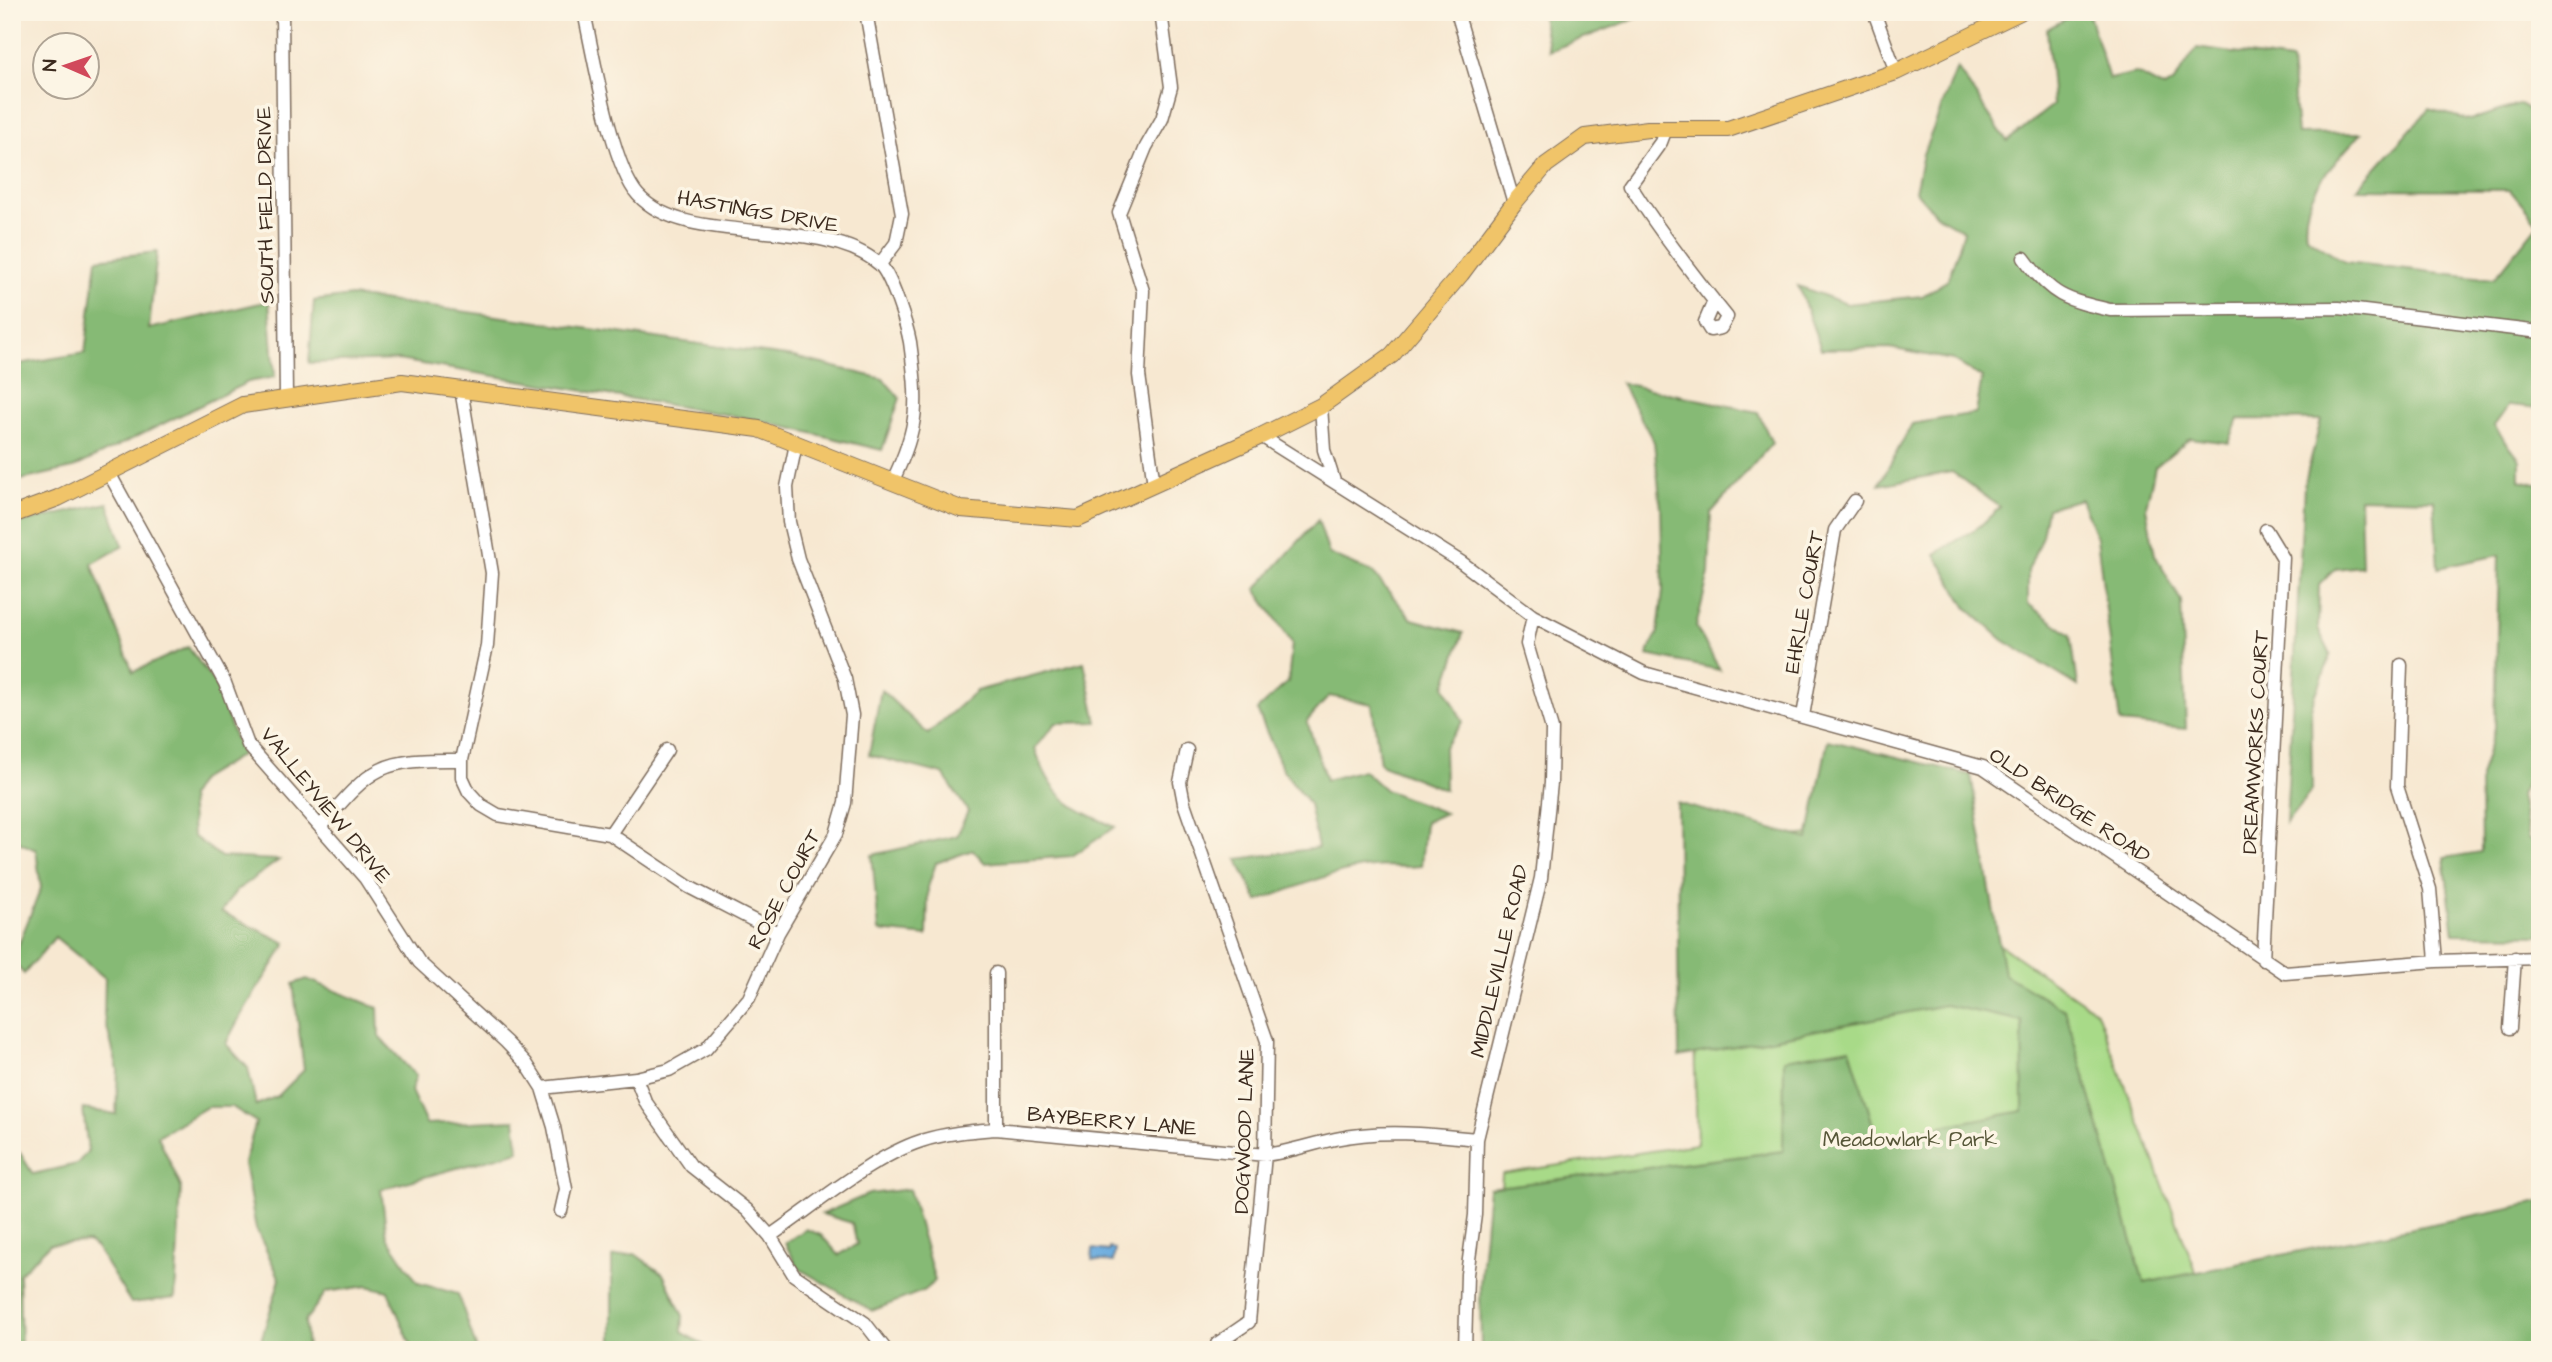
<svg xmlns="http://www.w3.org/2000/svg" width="2552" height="1362" font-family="'Architects Daughter',sans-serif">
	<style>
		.green { fill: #a8da88; stroke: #728253; stroke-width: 2 }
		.forest { fill: #86ba74; stroke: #607249; stroke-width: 2 }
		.water { fill: #6bacdf; stroke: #536b7e; stroke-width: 2 }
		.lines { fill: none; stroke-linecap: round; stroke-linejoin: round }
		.minor-casing { stroke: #7d6c5d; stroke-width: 15 }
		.major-casing { stroke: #7d6c5d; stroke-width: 18 }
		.minor { stroke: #fff; stroke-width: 12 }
		.major { stroke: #f0c469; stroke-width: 16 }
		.labels { text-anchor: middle; stroke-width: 7; stroke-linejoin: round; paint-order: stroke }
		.street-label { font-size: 21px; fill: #3b2a1e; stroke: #fcf5e5 }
		.park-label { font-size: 21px; fill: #565638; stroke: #fcf5e5 }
	</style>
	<rect width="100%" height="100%" fill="#fcf5e5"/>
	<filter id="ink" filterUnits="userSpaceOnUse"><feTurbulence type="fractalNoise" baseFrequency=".0143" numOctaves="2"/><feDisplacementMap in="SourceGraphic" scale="14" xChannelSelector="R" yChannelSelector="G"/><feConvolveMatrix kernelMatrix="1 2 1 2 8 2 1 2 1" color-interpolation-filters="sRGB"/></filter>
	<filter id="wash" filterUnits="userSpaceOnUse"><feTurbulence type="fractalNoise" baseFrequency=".00686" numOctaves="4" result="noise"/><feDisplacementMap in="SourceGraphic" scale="28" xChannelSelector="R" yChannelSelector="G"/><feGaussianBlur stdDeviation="1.57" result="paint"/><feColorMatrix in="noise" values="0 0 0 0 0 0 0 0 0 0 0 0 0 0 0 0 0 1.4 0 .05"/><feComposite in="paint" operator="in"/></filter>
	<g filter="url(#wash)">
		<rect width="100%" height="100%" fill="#f7e8d1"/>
		<path class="green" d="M1836,832L2097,1012L2203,1290L2540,1350H1491L1502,1174L1697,1144L1689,845Z"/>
		<path class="forest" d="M1541,12H1653L1549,51Z
			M2078,12H2088L2109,79L2136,73L2164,88L2174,82L2197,48L2291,61L2297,134L2361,133C2335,163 2300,193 2306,236L2345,262L2494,279L2538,224L2510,190L2357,189L2429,109L2470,120L2521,104L2540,119V408L2509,405L2494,426L2520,460V480L2540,485V754L2520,795L2528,838L2540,848V935L2454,934L2444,858L2481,852L2480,777L2495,728L2499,555L2438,568L2434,500L2360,498L2362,566L2335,569L2319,585L2318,629L2331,655L2311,707L2312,790L2286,823L2304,486L2321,420L2238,419L2229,443L2190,438L2155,467L2146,507L2155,555L2181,601L2186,729L2120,723L2097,538L2081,499L2047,508L2042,536L2028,571V604L2071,635L2078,686L2003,640L1967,608L1935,554L1980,526L2000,507L1952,472L1879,485L1912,424L1976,413L1982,378L1953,360L1889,348L1821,349L1798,286L1847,304L1922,296L1948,280L1964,231L1936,215L1915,191L1923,154L1957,68L2007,141L2053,105L2047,29Z
			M157,252L149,329L269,301L275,377L248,382L73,468L12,482V365L85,353L97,259Z
			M351,296L794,357L883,379L900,398L882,450L753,419L398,360L309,363L314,301Z
			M1621,383L1758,412L1772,443L1711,513L1709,573L1696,627L1720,670L1647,655L1658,632L1663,591L1661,508L1654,442Z
			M108,503L123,546L92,564L133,672L188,647L216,685L241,755L200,780L190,796L193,836L221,857L279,860L236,891L221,912L286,943C266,978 242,1008 226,1044L248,1068L256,1105L278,1096L304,1070L293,984L307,979L378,1008L379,1036L416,1076L411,1091L426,1124L515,1120L519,1151L381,1189L387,1237L418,1283L458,1294L477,1350H413L388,1291L367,1286L326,1292L305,1321L307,1350H258L280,1279L256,1229L244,1163L256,1122L232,1107H207L158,1136L181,1187L175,1298L131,1303L97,1249L88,1242L50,1244L19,1274L21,1350H12V1155L20,1153L33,1174L77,1164L88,1151L83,1109L116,1114L118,1070L104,1016L105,978L55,937L24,974L12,961L41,888L36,850L12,839V525Z
			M1318,520L1329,554L1373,573L1412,619L1463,633L1445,687L1463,722L1444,747L1445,790L1380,764L1372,704L1329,696L1307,721L1326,780L1363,770L1385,790L1445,813L1425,822L1421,866C1405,868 1388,865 1372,867C1334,870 1294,889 1258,901L1237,859L1318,848L1309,804L1283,770L1257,710L1288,682L1292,643L1256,589Z
			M1084,662L1097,722L1056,723L1035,748C1051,798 1070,807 1115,827L1072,856L985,863L973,850L936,863L928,887L927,936L879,931L872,855L957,836L968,811L943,774L869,755L881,690L928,734L976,691Z
			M1828,740L1971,775L2004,974L2065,1010L2144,1283L2540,1202V1350H1481L1480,1286L1489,1188L1783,1151L1784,1059L1850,1048L1877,1138L2023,1111L2022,1021L1945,1005L1679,1057L1677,803L1808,839Z
			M909,1189L935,1281L923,1291L872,1311L798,1268L785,1243L806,1229L821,1235L839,1255L857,1244L852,1223L822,1214L869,1194Z
			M635,1254L663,1274L683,1316L682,1332L712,1350H599L612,1341V1257Z"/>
		<path class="water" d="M1109,1248L1115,1249L1113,1262L1092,1260L1093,1249L1109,1251Z"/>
	</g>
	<g filter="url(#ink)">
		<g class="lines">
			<g class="minor-casing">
				<path id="minor" d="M282,12L286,397
					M584,12C593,53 612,167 638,195C687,249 821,214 879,264C891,274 907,326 910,342C918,402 920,425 893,480
					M866,12L902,214L896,243L880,264
					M1457,12L1514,203
					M1874,12L1896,72
					M1666,129L1661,142L1630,185C1660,232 1692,274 1727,317L1721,328L1710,330L1705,322L1714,301
					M2024,258C2051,296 2066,300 2110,310L2339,308L2540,332
					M461,389L492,573L487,646L462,760V777L469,792L481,805L498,815L610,834L689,887L778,933
					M1321,406L1324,450L1334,481
					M1261,436L1461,562L1533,616L1527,644L1552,729L1551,783L1541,878L1477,1139L1475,1215L1467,1274L1465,1350
					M109,473L225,683L248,745L365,878L419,962L506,1042L526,1063L542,1088L554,1127L566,1189L561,1211
					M1154,485L1139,375L1143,291L1119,213L1146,147L1162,119L1171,87L1161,12
					M1533,616L1644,673L1983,767L2285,973L2436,961L2540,958
					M2401,665L2397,786L2430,889L2436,961
					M1803,716L1835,530L1855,501
					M1187,750L1180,782L1184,803L1267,1041L1265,1155L1249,1322L1217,1344
					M320,827C373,765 380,759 462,760
					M610,834L667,750
					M2263,960L2283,558L2266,530
					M996,973V1129
					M2510,1028L2515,958
					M636,1078L645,1101L691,1166L747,1210L770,1236L794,1275L865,1323L886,1350
					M542,1088L636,1078L669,1070L706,1049L749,998L778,933L836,834L845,803L852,715L845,679L798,559L789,522L787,487L796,444
					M770,1236C814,1206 872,1157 921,1141C945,1133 971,1131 996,1129L1265,1155C1289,1152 1311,1144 1335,1139C1381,1129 1430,1134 1477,1139"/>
			</g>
			<g class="major-casing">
				<path id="major" d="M12,515L58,498L243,405L402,382L759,429L961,509L1078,519L1261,436L1321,406L1392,355L1461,274L1514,203L1546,165L1585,137L1648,129H1728L1896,72L2020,12"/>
			</g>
			<use href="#minor" class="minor"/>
			<use href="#major" class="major"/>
		</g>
	</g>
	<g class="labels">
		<g class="street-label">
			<text transform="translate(265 205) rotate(-91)" y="7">SOUTH FIELD DRIVE</text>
			<text transform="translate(758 211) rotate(10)" y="7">HASTINGS DRIVE</text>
			<text transform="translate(1804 602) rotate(-80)" y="7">EHRLE COURT</text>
			<text transform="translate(2255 742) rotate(-87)" y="7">DREAMWORKS COURT</text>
			<text transform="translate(326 805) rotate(51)" y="7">VALLEYVIEW DRIVE</text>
			<text transform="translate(2070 805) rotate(34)" y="7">OLD BRIDGE ROAD</text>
			<text transform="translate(784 889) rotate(-62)" y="7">ROSE COURT</text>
			<text transform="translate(1499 961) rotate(-77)" y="7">MIDDLEVILLE ROAD</text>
			<text transform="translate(1112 1121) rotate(5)" y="7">BAYBERRY LANE</text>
			<text transform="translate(1244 1131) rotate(-88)" y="7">DOGWOOD LANE</text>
		</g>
		<g class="park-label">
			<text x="1910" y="1146">Meadowlark Park</text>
		</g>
	</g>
	<rect width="2552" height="1362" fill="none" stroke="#fcf5e5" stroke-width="42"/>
	<g transform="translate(66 66) rotate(272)"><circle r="33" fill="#fcf5e5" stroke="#afa495" stroke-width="2"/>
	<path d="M0-5L12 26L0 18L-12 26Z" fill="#d1495b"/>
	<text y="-10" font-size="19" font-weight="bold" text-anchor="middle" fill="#3b2a1e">N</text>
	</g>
</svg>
